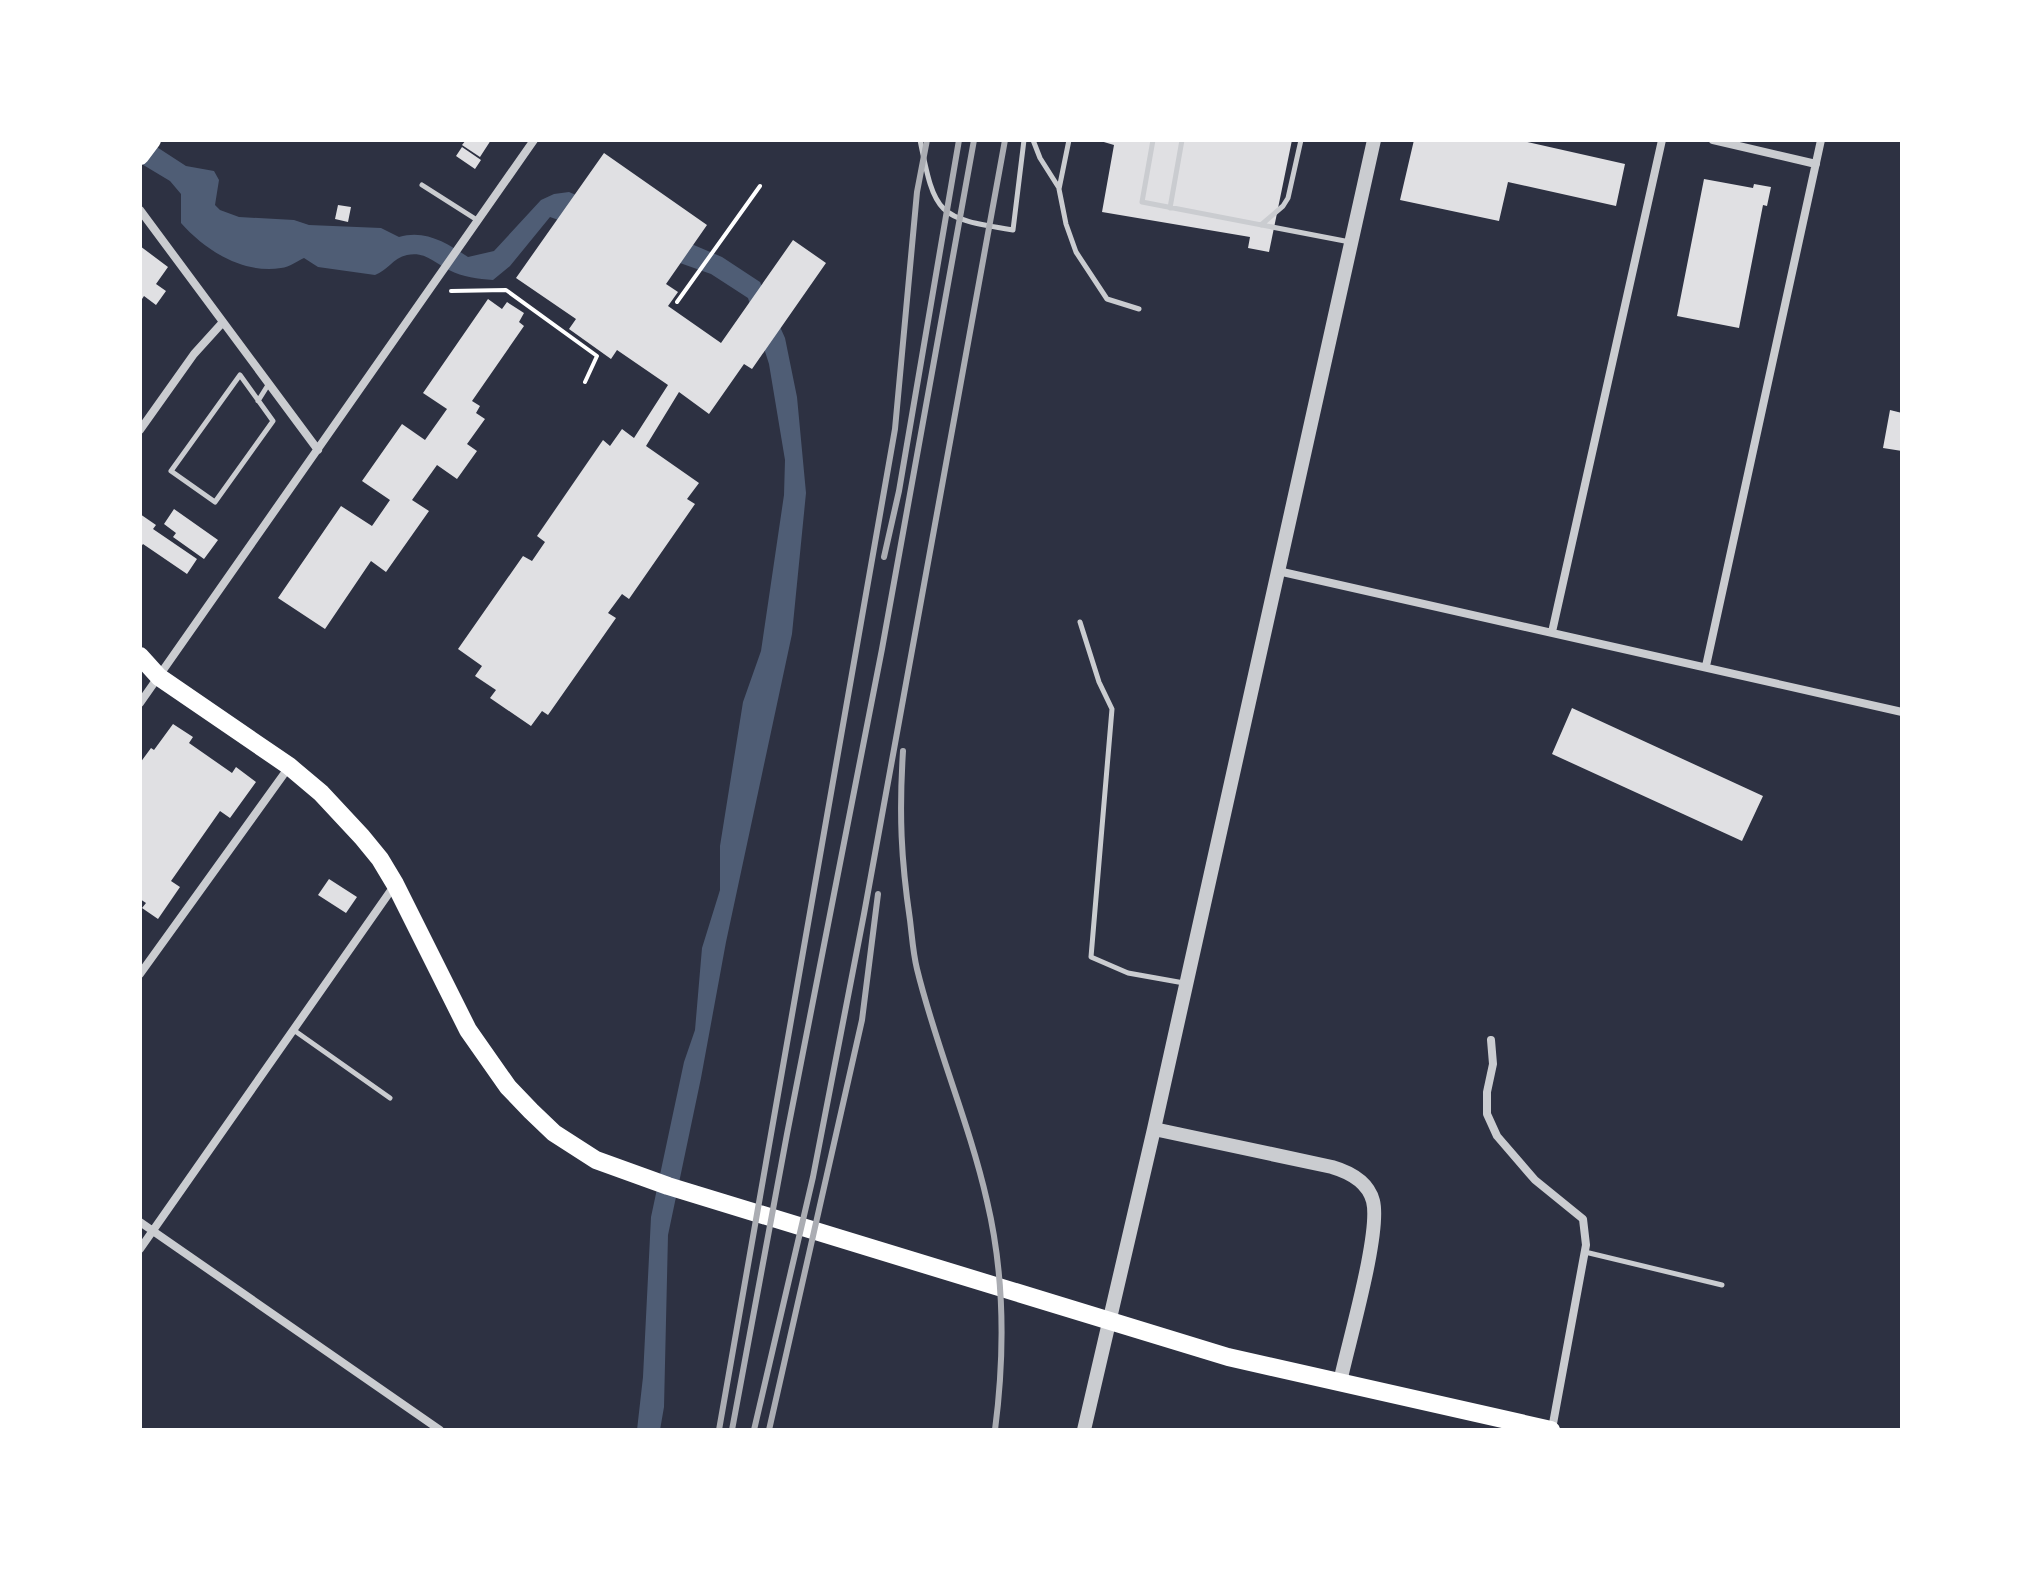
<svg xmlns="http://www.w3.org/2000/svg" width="2042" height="1570" font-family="'Playfair Display',serif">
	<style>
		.water { fill: #4f5d75 }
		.building { fill: #e0e0e3 }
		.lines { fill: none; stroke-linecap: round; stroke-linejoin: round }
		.path { stroke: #fff; stroke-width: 4 }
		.service { stroke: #caccd0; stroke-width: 5 }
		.minor { stroke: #caccd0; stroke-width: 8 }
		.tertiary { stroke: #caccd0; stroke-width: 14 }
		.primary { stroke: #fff; stroke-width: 18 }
		.rail { stroke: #abadb3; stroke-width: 6 }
	</style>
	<rect width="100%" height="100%" fill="#2d3142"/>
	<path class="water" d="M140,140H146L186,166L214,171L219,180L215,205L220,210L239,217L294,220L309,225L381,228L399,237C425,229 447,243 468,257L494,251L541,200L554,194L569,192L722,257L760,282L785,338L797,397L806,493L792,634L726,942L701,1078L668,1235L664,1407L660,1430H637L643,1377L651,1217L684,1062L695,1030L702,948L720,890V846L743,702L761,651L784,495L785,460L769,364L748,298L711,274L550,217L510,266L493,280C478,279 463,277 449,270C435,263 425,251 407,255C393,258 387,271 375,275L318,267L304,258C297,261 290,267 281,268C243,274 206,251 181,223V194L170,181L140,163Z"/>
	<path class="building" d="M466,140H491L480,157L462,145Z
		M1097,140H1292L1269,252L1248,248L1250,237L1102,212L1114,145Z
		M1414,140H1518L1625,164L1616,206L1508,182L1499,221L1400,200Z
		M462,147L481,160L475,169L456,156Z
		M604,153L707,225L666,284L678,292L668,306L721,343L793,240L826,263L752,369L744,364L709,414L679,392L646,446L699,483L687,499L695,504L629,599L622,594L608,613L616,618L548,715L542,711L531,726L490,698L496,690L475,676L482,666L458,649L523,556L532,561L545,542L537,536L603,440L610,446L622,429L634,438L668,385L617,350L611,359L569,329L576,319L516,278Z
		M1704,179L1753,188L1754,184L1771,187L1767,206L1763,205L1739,328L1677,316Z
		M338,205L351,207L348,222L335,219Z
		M140,246L168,267L156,284L166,291L156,305L144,296L140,302Z
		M488,299L502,309L507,302L524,313L519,322L524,326L472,401L480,406L476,413L485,419L467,444L477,451L457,479L437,465L412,500L429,511L386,572L371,561L325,629L278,598L341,506L372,526L390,500L362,481L402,424L425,440L447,409L423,393Z
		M1890,410L1902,413V451L1883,448Z
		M174,509L218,540L204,559L173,537L176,533L164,524Z
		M140,514L156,525L153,529L197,559L187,574L143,544L140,548Z
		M1572,708L1763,796L1742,841L1552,754Z
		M173,724L193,737L189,743L232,773L236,767L256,782L230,818L220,811L171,881L180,887L158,919L142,908L146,903L140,899V763L151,748L154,750Z
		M329,879L357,897L346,913L318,895Z"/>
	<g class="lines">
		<path class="path" d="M1126,140H1128
			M451,291L506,290L597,356L585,382
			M677,302L760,186"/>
		<path class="service" d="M920,140C935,215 937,218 1013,230L1024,140
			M1033,140L1040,158L1059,188
			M1069,140L1059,189L1066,224L1076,252L1107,299L1139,309
			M1153,140L1142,202L1350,242
			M422,185L477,220
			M1170,208L1182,140
			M1261,225L1283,206L1288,198L1301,140
			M240,375L273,421L215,502L171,471Z
			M258,401L268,385
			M1080,622L1099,682L1112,709L1091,957L1128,973L1184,983
			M295,1031L390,1098
			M1585,1252L1722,1285"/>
		<path class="minor" d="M1713,140L1816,164
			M140,210L318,450
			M140,430L194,354L223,322
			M1278,571L1902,712
			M1552,632L1662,140
			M1706,666L1821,140
			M140,703L534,140
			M140,974L289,767
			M1491,1040L1493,1064L1487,1092V1114L1497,1136L1535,1180L1583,1219L1586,1245L1552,1429
			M140,1222L440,1430
			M140,1249L394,886"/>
		<path class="tertiary" d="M1154,1129L1332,1167C1349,1172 1368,1182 1373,1201C1381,1233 1348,1344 1340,1382
			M1084,1430L1154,1129L1374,140"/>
		<path class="primary" d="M140,156L152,140
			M140,656L159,677L289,766L321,793L362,837L380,859L395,884L468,1030L508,1087L531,1111L554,1133L596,1160L668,1186L1228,1357L1551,1430"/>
		<path class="rail" d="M884,557L899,491L959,140
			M903,751C899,814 901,859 910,920C912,936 913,953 917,969C936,1047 969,1122 987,1201C1005,1277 1005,1353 995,1430
			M719,1430L895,429L917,192L927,140
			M732,1430L787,1134L882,649L974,140
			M754,1430L813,1177L864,914L1005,140
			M769,1430L862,1020L878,894"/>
	</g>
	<rect width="2042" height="1570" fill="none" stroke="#ffffff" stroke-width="284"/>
</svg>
